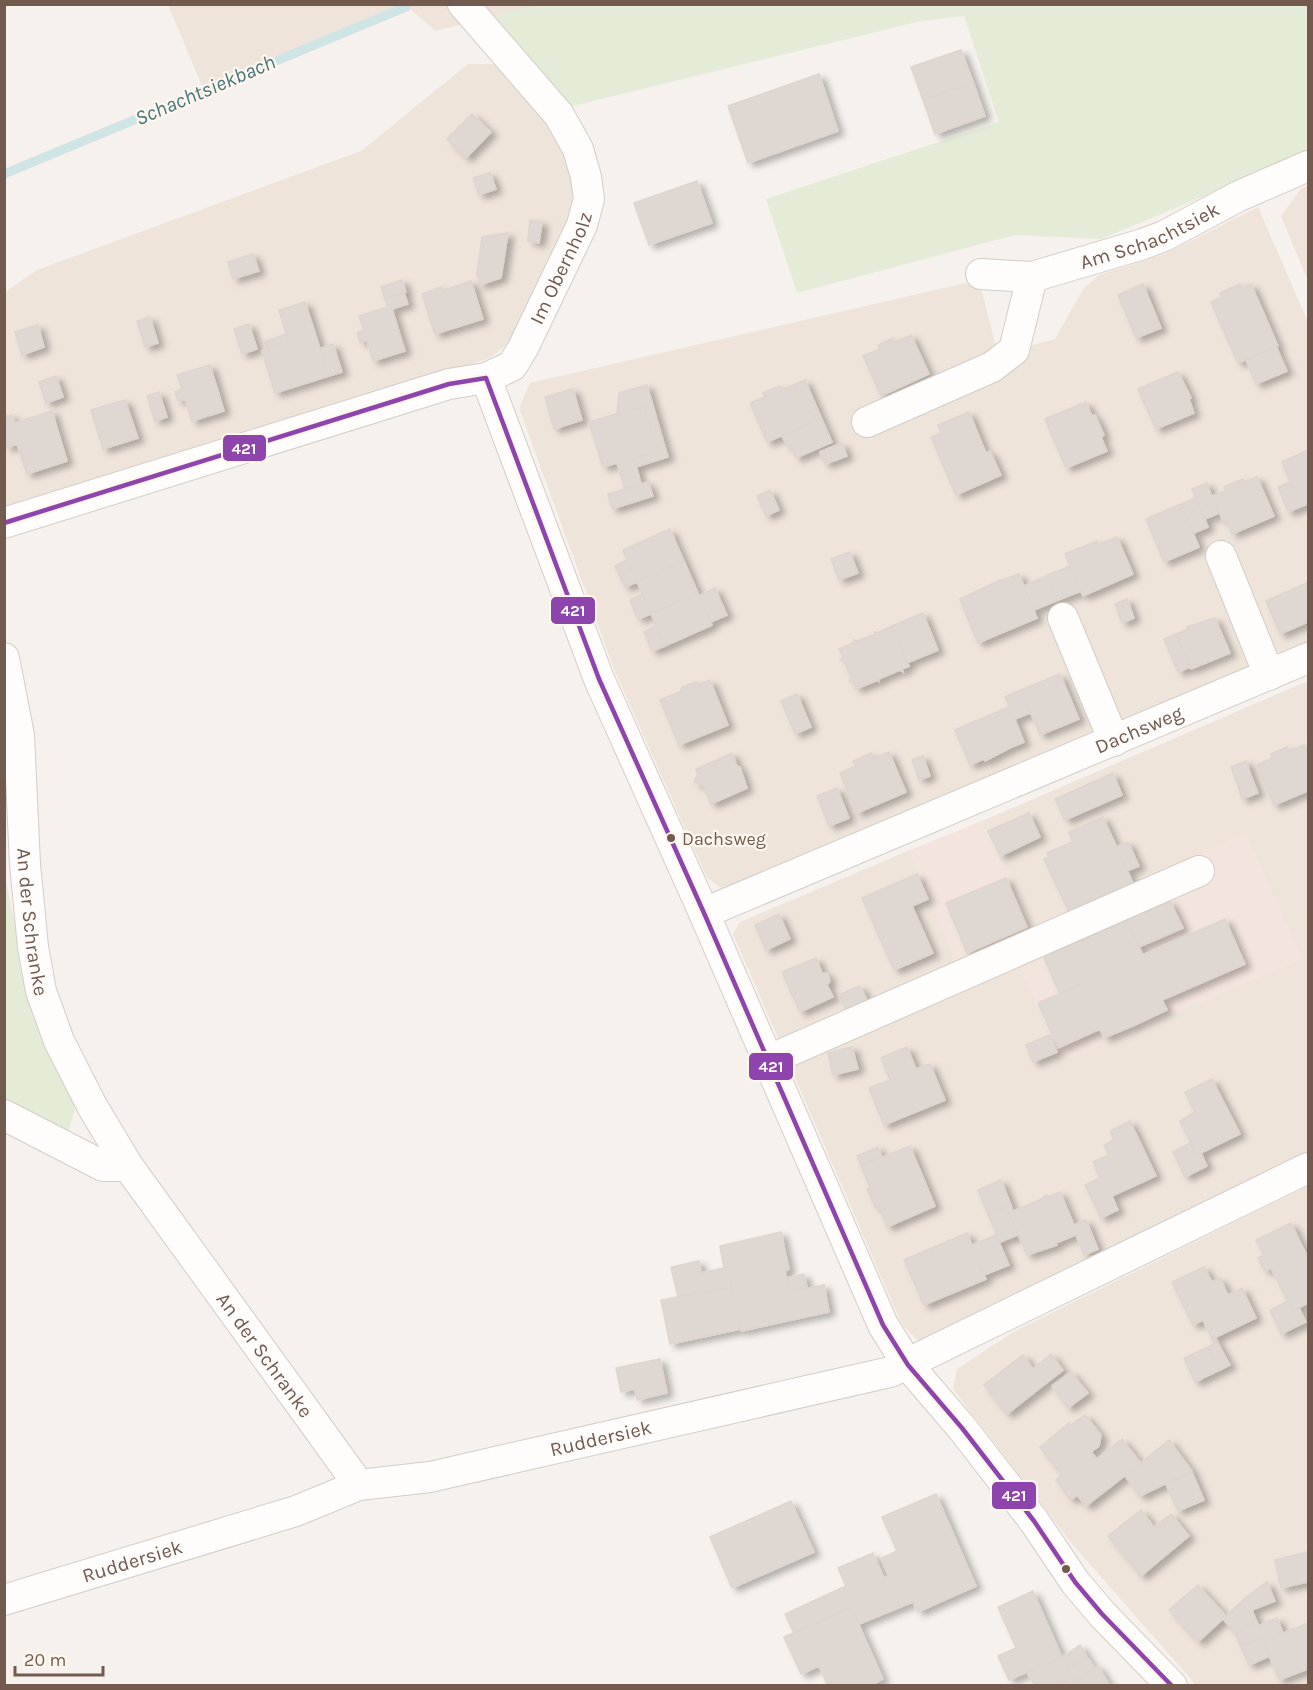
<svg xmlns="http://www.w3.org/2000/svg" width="1313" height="1690" font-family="Karla,sans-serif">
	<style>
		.residential { fill: #eee4da }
		.commercial { fill: #f3e4dd }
		.green { fill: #e4ecd8 }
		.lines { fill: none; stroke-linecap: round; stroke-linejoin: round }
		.stream { stroke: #cfe4e5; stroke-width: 9 }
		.building { fill: #dfd7d2; stroke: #ded5ce; stroke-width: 1.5; filter: url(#shadow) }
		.minor-casing { stroke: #d3cdc7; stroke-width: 32 }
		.minor { stroke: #fefdfc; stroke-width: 30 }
		.bus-1-casing { stroke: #fdf7ee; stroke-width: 9 }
		.bus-1 { stroke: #8e44ad; stroke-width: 4.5 }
		.bus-dot { fill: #725a4e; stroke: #fdf7ee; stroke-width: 2 }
		.labels { text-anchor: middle; stroke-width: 4.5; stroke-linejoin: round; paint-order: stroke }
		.bus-label { font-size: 18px; fill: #725a4e; stroke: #fdf7ee; text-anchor: start }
		.street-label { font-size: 20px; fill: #725a4e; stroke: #fdf7ee }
		.water-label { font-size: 21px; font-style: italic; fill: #47757c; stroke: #fdf7ee }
		.line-badge { stroke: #fdf7ee; stroke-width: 2 }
		.badge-label { font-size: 16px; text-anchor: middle; font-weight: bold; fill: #fff }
	</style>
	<defs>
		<filter id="shadow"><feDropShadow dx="6" dy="4" stdDeviation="3" flood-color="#0004"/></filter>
	</defs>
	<rect width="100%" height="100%" fill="#f6f1ec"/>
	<path class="residential" d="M168,5H542L435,31L407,6L233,77L206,84L202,86Z
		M468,64H501L554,126L573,170L572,218L518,336L490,358L14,506L5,507V292L37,270L361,151Z
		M1308,185V281L1281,216L1301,189Z
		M1258,207L1308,322V646L723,889L707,878L614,669L519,408L530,383L979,280L998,354L1055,339L1083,289L1099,275L1165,254Z
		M1308,681V1153L920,1342L902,1325L733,934L740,922L910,850L965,984L1018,961L1062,1061L1302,958L1032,929L982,821Z
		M1308,1186V1685H1196L1073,1545L953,1389L957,1369L1015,1331Z"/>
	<path class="commercial" d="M982,821L1032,929L1246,833L1302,958L1062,1061L1018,961L965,984L910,850Z"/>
	<path class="green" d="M542,4L1308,5V150L1262,172L1101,239L1015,235L797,293L766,199L999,122L964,16L921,21L565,108L492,17Z
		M4,872L27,982L77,1103L67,1135L5,1101Z"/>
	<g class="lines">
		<path class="stream" d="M4,174L406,7"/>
	</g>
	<path class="building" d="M961,50L973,82L923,100L911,67Z
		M819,74L838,131L748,163L728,106Z
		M973,82L985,116L935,134L923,100Z
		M472,114L491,132L466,158L447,139Z
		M490,173L496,189L479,195L473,178Z
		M697,181L712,223L649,245L634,203Z
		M530,220L542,222L539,243L528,241Z
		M508,233L501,278L480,285L477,274L482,237Z
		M253,254L259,271L233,279L228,262Z
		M402,280L406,292L385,299L381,287Z
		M471,281L483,319L435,334L422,294L441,287L442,291Z
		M1143,284L1161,328L1136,338L1118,295Z
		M1240,284L1241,289L1251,284L1278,346L1238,363L1211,302L1221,297L1220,293Z
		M404,293L408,304L392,309L405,351L373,361L367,340L360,342L357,333L364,330L359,316L388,307L385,299Z
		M305,302L329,376L275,393L262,351L267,349L264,341L269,349L289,342L279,310Z
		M150,317L158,343L145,347L137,321Z
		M249,324L257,349L242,354L234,329Z
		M38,325L44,347L22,355L15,332Z
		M287,334L289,342L269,349L266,341Z
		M911,335L929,374L881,396L863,356L880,349L878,345L893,338L895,342Z
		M333,344L342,372L329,376L320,349Z
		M1276,346L1287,371L1256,384L1246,360Z
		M210,365L224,411L192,421L185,399L178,401L175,392L182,389L177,375Z
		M1178,372L1191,398L1189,399L1194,413L1156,429L1138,389Z
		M56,376L63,397L46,403L39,382Z
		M805,380L817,408L811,411L816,421L767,442L750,403L765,397L763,393L780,386L782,390Z
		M647,385L668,457L636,467L634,458L657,451L644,406L617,414L619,393Z
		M573,389L582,420L554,429L545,397Z
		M159,392L167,417L155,421L147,396Z
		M125,400L138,438L103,449L91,410Z
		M1086,402L1092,416L1095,415L1104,435L1101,437L1107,451L1066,468L1045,419Z
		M644,406L657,451L634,458L641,484L625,489L617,463L603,467L589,422Z
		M817,408L832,442L796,458L791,446L788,447L782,436L816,421L811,411Z
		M52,411L67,461L27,474L17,444L6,448L4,417L12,415L15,423Z
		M969,412L986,453L990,451L1001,475L956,495L931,437L941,433L938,425Z
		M842,443L847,456L825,464L820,452Z
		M1308,450V504L1300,507L1282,462Z
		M1257,477L1274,516L1232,534L1226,520L1223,521L1212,496L1225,491L1224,487L1243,479L1244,482Z
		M648,482L653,496L612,509L608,494Z
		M1290,482L1300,507L1288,512L1278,487Z
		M1207,483L1210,492L1196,498L1192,489Z
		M770,490L779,510L766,516L757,496Z
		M1210,492L1219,513L1205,519L1196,498Z
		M1196,498L1208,527L1194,533L1181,504Z
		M1181,504L1199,547L1164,562L1146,519Z
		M670,529L684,561L637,582L623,550Z
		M1117,537L1133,574L1083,596L1065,554L1097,541L1098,545Z
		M850,552L858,573L839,580L831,559Z
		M627,560L637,582L625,587L615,566Z
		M684,561L698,593L651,614L637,582Z
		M1070,566L1081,591L1056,601L1046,576Z
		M1019,574L1037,618L978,643L960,599L996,582Z
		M1046,576L1056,601L1034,610L1024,586Z
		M1307,583L1308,622L1280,634L1266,601Z
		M715,588L727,615L711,622L699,596Z
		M698,593L712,625L665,646L651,614Z
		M642,594L651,614L638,619L630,600Z
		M1127,599L1134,618L1122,623L1115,604Z
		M923,613L938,650L907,663L892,626Z
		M1215,618L1230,653L1191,669L1176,634L1188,629L1187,627Z
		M656,626L665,646L652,651L644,632Z
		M892,626L909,666L902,669L903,672L900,670L879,679V682L878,680L856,689L853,680L850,682L849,680L852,679L843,659L841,660L843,657L839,649L855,642L854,640L857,641L876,634L874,631L877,633Z
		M1176,634L1190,667L1178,672L1164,639Z
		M1060,674L1079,719L1040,735L1021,690Z
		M710,680L728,725L679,745L660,700L680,692L682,687L696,682L701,684Z
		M1021,690L1030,713L1015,719L1005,697Z
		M797,694L803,708L787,715L781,701Z
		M1010,707L1024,742L1012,747L997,712Z
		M803,708L811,727L795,734L787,715Z
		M997,712L1012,747L985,761L984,759L970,765L955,730Z
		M1304,745L1308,755V791L1274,805L1257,765L1272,758L1271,754L1287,747L1289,751Z
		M889,752L906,792L857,813L840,773L856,766L853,761L871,753L873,759Z
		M732,753L737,766L740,767L747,788L711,804L703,785L694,782L698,773L696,769Z
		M923,756L930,776L919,780L912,760Z
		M1246,761L1252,778L1237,783L1231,767Z
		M1113,773L1122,795L1065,820L1055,799Z
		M1252,778L1258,793L1242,799L1237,783Z
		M837,788L849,818L829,826L817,796Z
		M1029,813L1040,837L1000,856L988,831Z
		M1103,817L1133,883L1069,912L1044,859L1049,857L1047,853L1073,842L1069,832Z
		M1128,842L1139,866L1127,871L1116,847Z
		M917,874L928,899L912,906L933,953L894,970L862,898Z
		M1006,878L1027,927L967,953L946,903Z
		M1170,901L1183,928L1139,947L1127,920Z
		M779,914L790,939L766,950L755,925Z
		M1225,919L1245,964L1162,1000L1167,1010L1135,1025L1104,1038L1100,1029L1058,1048L1038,1003L1080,985L1064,948L1127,920L1143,955Z
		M1064,948L1080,985L1060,994L1044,958Z
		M816,958L822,973H827L830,981L827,985L833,997L800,1012L782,972Z
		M860,986L870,1006L849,1016L839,995Z
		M1050,1035L1057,1052L1033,1062L1026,1045Z
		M852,1047L858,1069L833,1075L828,1053Z
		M907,1047L916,1069L930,1064L945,1100L884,1125L869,1088L890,1080L881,1058Z
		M1212,1079L1240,1134L1197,1155L1180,1121L1195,1112L1185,1092Z
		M1130,1121L1156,1176L1112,1196L1118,1210L1101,1218L1085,1185L1100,1178L1093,1162L1109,1155L1104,1145L1114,1140L1110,1131Z
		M1190,1143L1197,1155L1201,1153L1207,1166L1185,1177L1173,1152Z
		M910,1146L935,1206L887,1227L878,1205L875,1207L867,1189L870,1188L861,1166Z
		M878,1147L882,1157L861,1166L857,1156Z
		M1001,1180L1011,1205L988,1214L978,1190Z
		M1060,1192L1078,1234L1056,1243L1057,1245L1027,1255L1009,1213L1044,1198V1196L1047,1195L1048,1197Z
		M1011,1205L1013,1211L1009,1213L1018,1235L1000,1242L988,1214Z
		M1086,1220L1098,1249L1084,1255L1076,1235L1078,1234L1074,1225Z
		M1291,1223L1308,1258V1303L1293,1311L1271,1268L1265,1271L1258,1258L1264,1255L1256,1240Z
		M781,1232L789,1269L785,1271L790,1292L824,1285L829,1312L741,1331L728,1267L724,1268L720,1246Z
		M967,1233L986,1279L924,1305L904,1260Z
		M996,1235L1009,1265L984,1275L972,1245Z
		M699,1261L701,1273L710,1271L713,1289L678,1297L671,1267Z
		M728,1267L732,1287L714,1291L710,1271Z
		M1204,1267L1212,1282L1220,1278L1228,1295L1242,1288L1256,1318L1212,1339L1203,1320L1193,1325L1172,1282Z
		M804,1274L807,1288L790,1292L787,1278Z
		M732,1287L741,1329L670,1344L661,1300Z
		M1288,1301L1293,1311L1299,1308L1306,1322L1281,1334L1270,1310Z
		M1215,1338L1230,1365L1220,1370L1208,1347L1214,1344L1212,1339Z
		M1208,1347L1220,1370L1195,1382L1184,1358Z
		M1051,1354L1063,1370L1007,1414L984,1385L1023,1355L1033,1369Z
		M660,1359L667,1393L637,1400L635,1389L621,1392L616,1368Z
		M1071,1372L1088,1393L1068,1408L1052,1386Z
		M1085,1415L1101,1435L1099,1446L1091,1452L1097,1459L1122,1439L1141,1463L1086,1506L1077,1495L1071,1500L1056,1480L1062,1475L1040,1447L1069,1423L1071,1425Z
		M1169,1440L1192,1471L1140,1496L1125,1476Z
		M1192,1472L1204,1500L1178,1511L1166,1484Z
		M936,1494L976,1586L918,1612L913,1602L859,1624L851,1607L833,1616L824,1596L846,1586L838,1568L873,1553L884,1578L889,1576L882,1558L897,1551L882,1517Z
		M791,1501L814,1552L732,1588L710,1537Z
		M1141,1510L1154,1527L1171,1514L1189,1536L1141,1576L1108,1536Z
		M1308,1552V1582L1281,1588L1275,1560Z
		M1267,1582L1275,1601L1252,1610L1257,1622L1235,1632L1223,1619L1246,1597Z
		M1198,1585L1226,1616L1198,1642L1169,1610Z
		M1033,1591L1062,1657L1009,1680L998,1656L1016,1648L998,1607Z
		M824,1596L833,1616L794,1633L785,1614Z
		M851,1607L883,1679L870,1686H828L819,1666L801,1674L784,1637Z
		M1277,1618L1283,1633L1265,1640L1258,1626Z
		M1257,1622L1263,1637L1241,1647L1235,1632Z
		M1308,1623V1669L1279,1680L1263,1641Z
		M1263,1637L1270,1656L1249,1665L1241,1647Z
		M1080,1645L1087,1657L1068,1669L1062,1657Z
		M1062,1657L1072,1677L1058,1686H1035L1027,1672Z
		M1087,1657L1095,1668L1075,1682L1068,1669Z
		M1098,1666L1110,1686H1077L1075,1682Z
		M1072,1677L1077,1686H1058Z"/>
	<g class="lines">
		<g class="minor-casing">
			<g id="minor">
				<path id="s1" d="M981,274L1032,277L1143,244L1164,236L1239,196L1308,166"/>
				<path d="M486,378L599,679L704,913L883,1325L908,1365L962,1428L1034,1521L1075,1582L1102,1614L1172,1686"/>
				<path d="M867,422L992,367L1014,350L1032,277"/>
				<path id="s2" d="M4,523L449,384L486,378L512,366L523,348L582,225L589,199L586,177L578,149L559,115L463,4"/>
				<path d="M1221,556L1269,675"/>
				<path d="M1063,618L1114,741"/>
				<path id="s3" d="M4,658L19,735L25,864L33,947L41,991L59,1041L92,1106L128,1166L359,1485"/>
				<path id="s4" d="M704,913L1308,658"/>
				<path d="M769,1060L1199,871"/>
				<path d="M4,1115L103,1166H128"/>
				<path id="s5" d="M4,1600L296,1511L359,1485L430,1477L890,1372L1308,1168"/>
			</g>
		</g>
		<use href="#minor" class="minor"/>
		<g class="bus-1-casing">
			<path id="bus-1" d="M486,378L599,679L704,913L883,1325L908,1365L962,1428L1034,1521L1075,1582L1102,1614L1172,1686
				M4,523L449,384L486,378"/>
		</g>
		<use href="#bus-1" class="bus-1"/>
	</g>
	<g class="bus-dot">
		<circle cx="671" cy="838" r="5"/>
		<circle cx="1066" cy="1569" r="5"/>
	</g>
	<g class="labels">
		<g class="bus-label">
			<text x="682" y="845">Dachsweg</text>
		</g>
		<g class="street-label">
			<text dy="7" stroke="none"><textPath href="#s1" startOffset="176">Am Schachtsiek</textPath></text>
			<text dy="7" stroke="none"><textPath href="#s2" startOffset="642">Im Obernholz</textPath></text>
			<text dy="7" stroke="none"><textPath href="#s4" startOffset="472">Dachsweg</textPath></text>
			<text dy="7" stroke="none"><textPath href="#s3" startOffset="266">An der Schranke</textPath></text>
			<text dy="7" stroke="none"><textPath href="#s3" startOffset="765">An der Schranke</textPath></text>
			<text dy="7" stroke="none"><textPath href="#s5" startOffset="620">Ruddersiek</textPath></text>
			<text dy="7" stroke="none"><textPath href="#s5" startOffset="134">Ruddersiek</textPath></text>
		</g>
		<g class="water-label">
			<text transform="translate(205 90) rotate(-23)" y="7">Schachtsiekbach</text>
		</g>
	</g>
	<g class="line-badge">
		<rect x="222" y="434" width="45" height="28" rx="6" fill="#8e44ad"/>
		<rect x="550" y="596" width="46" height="29" rx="6" fill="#8e44ad"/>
		<rect x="748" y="1052" width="46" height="29" rx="6" fill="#8e44ad"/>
		<rect x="991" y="1481" width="46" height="29" rx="6" fill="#8e44ad"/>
	</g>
	<g class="badge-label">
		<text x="244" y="454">421</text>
		<text x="573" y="616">421</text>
		<text x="771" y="1072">421</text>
		<text x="1014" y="1501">421</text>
	</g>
	<rect width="1313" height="1690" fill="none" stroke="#725a4e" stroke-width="12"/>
	<path d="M15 1666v9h88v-9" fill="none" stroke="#725a4e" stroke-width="3"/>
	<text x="24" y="1666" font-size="18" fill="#725a4e" stroke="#fdf7ee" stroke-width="4.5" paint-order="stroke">20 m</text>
</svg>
